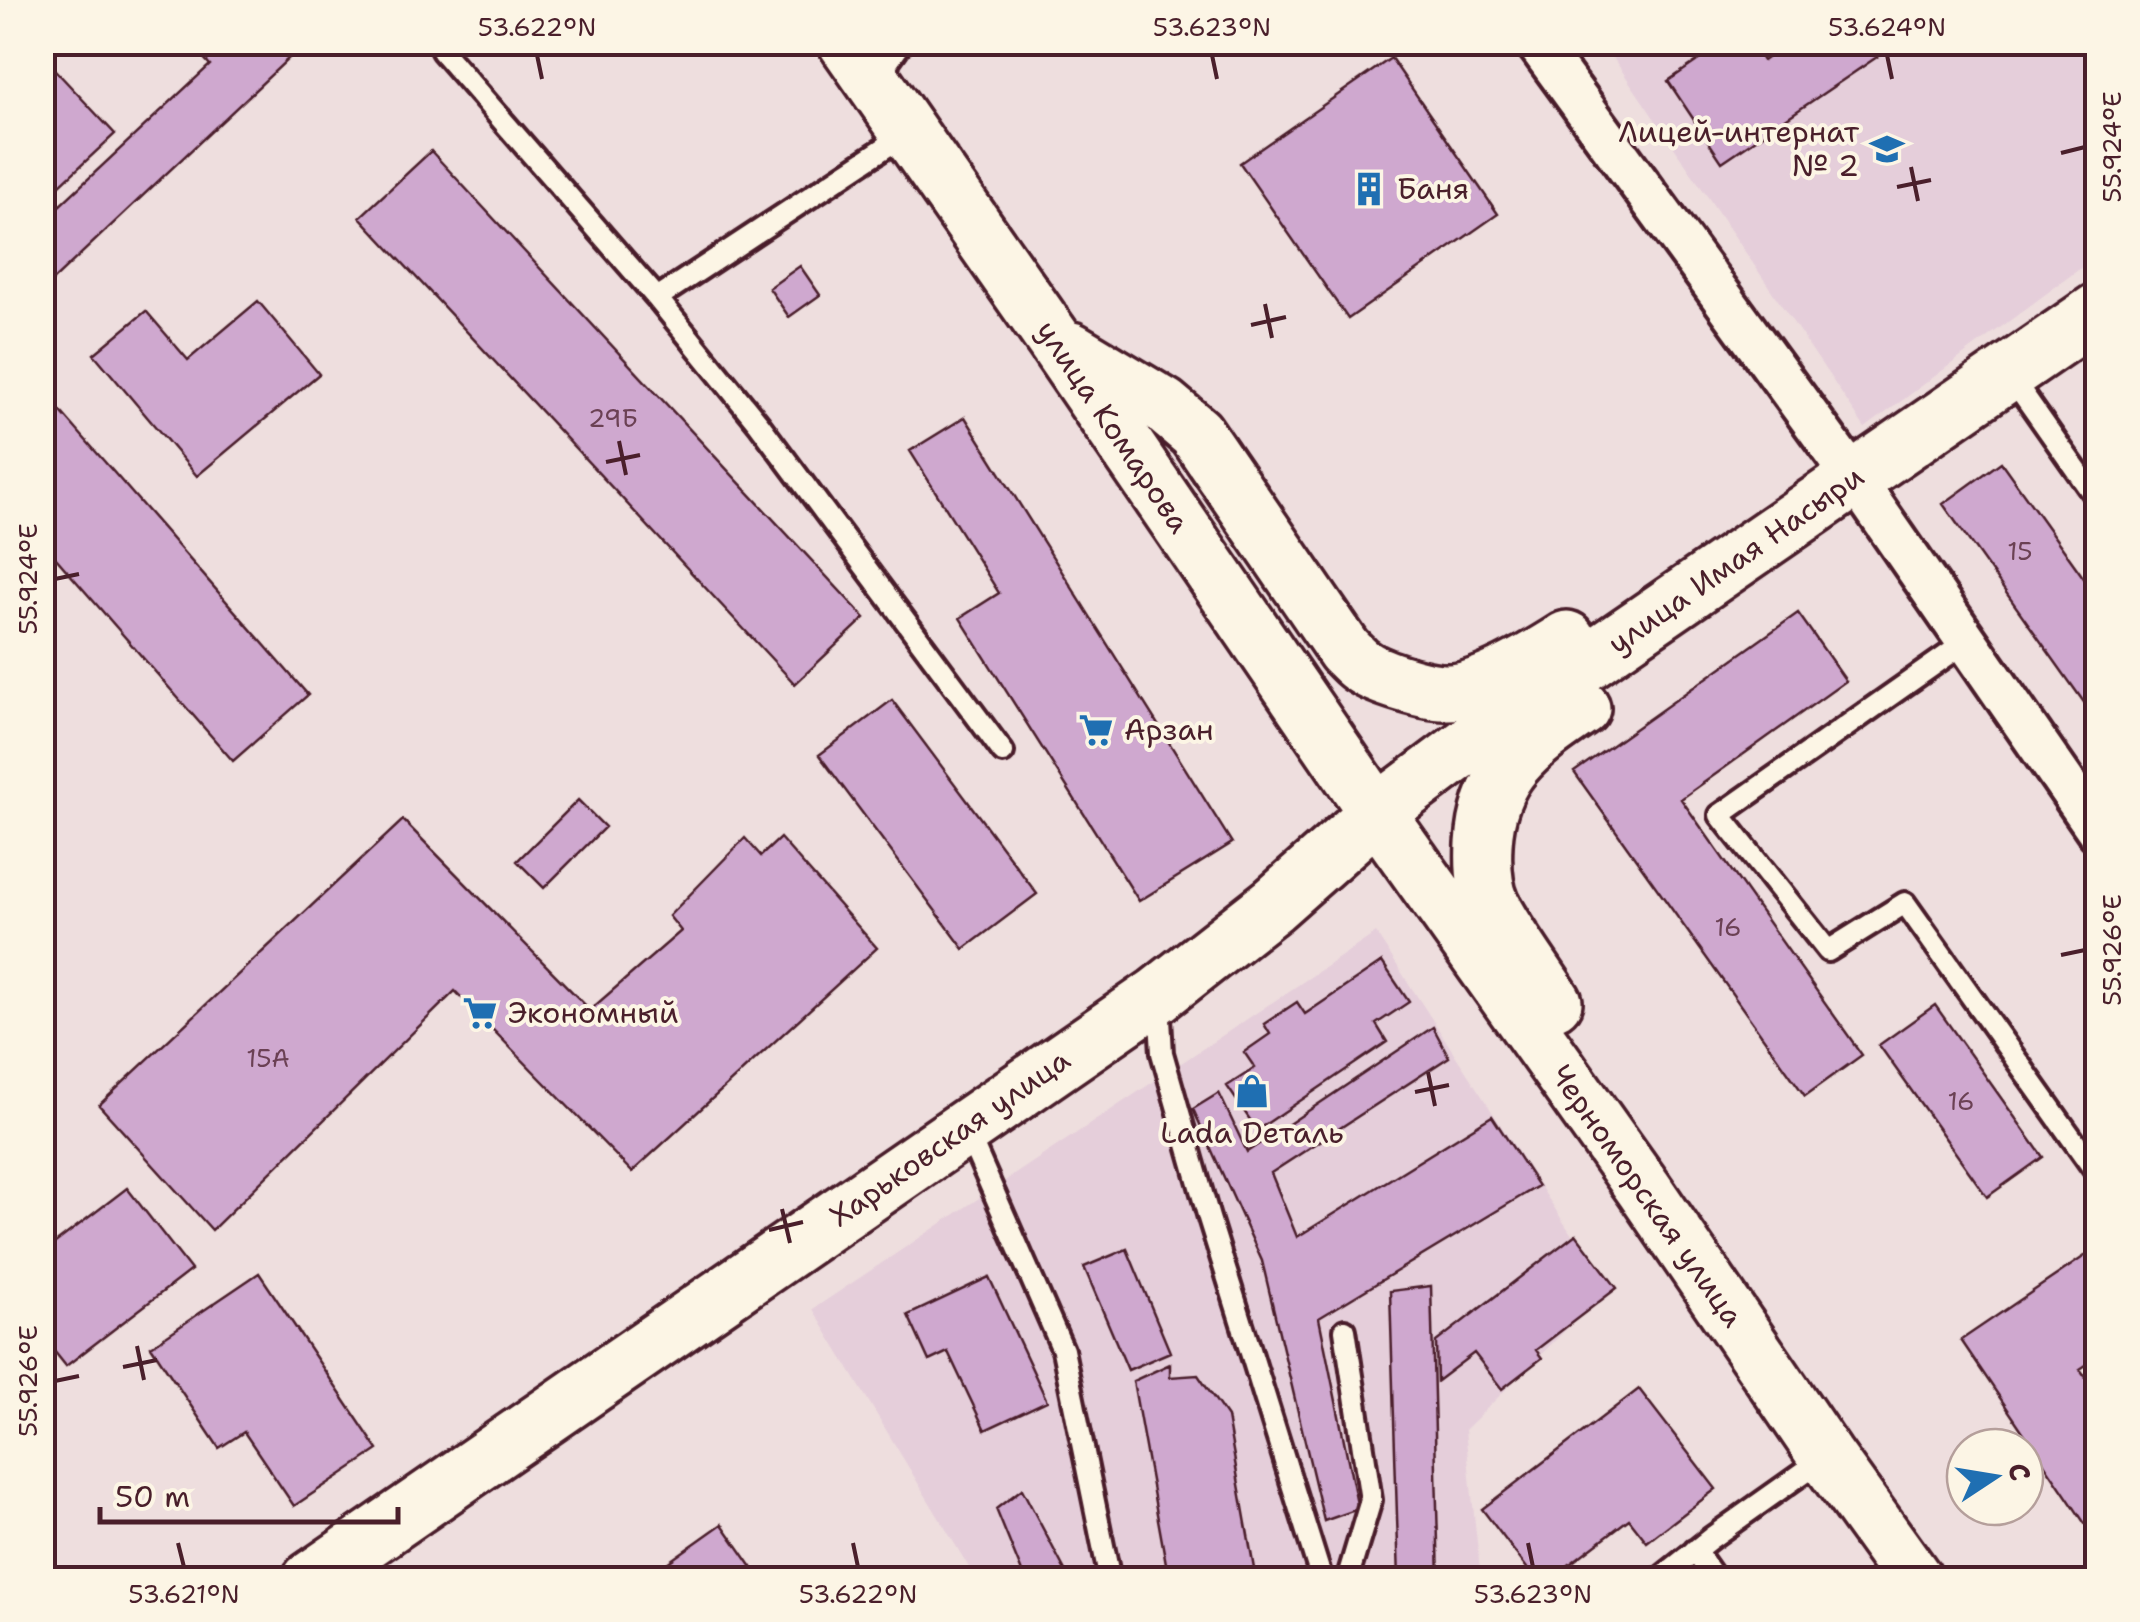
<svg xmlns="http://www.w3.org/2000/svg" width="2140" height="1622" font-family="'Shantell Sans',sans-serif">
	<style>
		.built { fill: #e5ceda }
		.building { fill: #cfa8cf; stroke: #4a1f2b; stroke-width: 2.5 }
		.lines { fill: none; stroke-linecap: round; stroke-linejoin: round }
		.lane-casing { stroke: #4a1f2b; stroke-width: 28 }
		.street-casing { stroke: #4a1f2b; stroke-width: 48 }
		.secondary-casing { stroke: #4a1f2b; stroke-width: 62 }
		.lane { stroke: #fcf5e5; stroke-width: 20 }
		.street { stroke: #fcf5e5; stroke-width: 40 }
		.secondary { stroke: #fcf5e5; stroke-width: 55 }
		.ticks { fill: none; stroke: #4a1f2b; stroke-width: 4 }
		.labels { text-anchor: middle; stroke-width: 8; stroke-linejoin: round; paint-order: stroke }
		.number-label { font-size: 25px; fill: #6b4154 }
		.poi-label { font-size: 30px; fill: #4a1f2b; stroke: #fcf5e5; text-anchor: start }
		.street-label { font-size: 30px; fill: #4a1f2b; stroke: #fcf5e5 }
		.neatline { fill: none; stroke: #4a1f2b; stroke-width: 4 }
		.ticks-label { font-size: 25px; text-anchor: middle; fill: #4a1f2b }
	</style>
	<rect width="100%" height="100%" fill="#eedede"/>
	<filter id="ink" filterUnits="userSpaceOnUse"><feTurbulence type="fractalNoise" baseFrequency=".01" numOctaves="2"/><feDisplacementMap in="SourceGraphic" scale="20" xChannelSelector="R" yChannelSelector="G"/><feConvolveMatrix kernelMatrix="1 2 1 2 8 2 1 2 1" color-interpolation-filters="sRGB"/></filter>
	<g filter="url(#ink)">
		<path class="built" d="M1603,43H2097V256L1865,428Z
			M1376,933L1607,1289L1465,1430L1481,1580L976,1579L813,1309Z"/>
		<path class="building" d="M189,42H306L48,285L42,279V222L210,65Z
			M1725,42H1751L1763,61L1789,42H1899L1722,162L1668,81Z
			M42,56L115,134L42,202Z
			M1391,58L1498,214L1348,319L1240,163Z
			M431,151L865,618L795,684L360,217Z
			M800,266L820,295L789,317L769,288Z
			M258,301L319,374L197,476L94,354L146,311L188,360Z
			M42,390L308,695L233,761L42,542Z
			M965,417L1232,843L1139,901L960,618L999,593L910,451Z
			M2001,462L2098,598V722L1943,504Z
			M1798,613L1846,681L1681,799L1862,1055L1805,1096L1574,772Z
			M892,700L1037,894L964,949L819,755Z
			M578,800L605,827L544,888L517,861Z
			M403,820L590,1010L681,931L669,916L745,838L761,856L780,838L877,948L632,1172L455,991L212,1230L99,1105Z
			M1382,962L1409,1002L1376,1024L1387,1042L1257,1130L1227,1086L1255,1068L1244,1052L1270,1034L1264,1024L1297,1002L1305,1014Z
			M1935,1005L2043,1157L1987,1197L1879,1045Z
			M1433,1027L1449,1057L1271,1173L1297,1237L1492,1116L1538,1186L1319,1318L1358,1509L1324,1521L1262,1261L1193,1109L1219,1093L1247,1152Z
			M127,1188L191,1270L66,1366L42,1336V1253Z
			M1576,1234L1617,1288L1536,1350L1542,1358L1502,1389L1474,1353L1437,1381L1436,1342Z
			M2098,1247V1357L2080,1369L2098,1395V1543L1961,1340Z
			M1127,1249L1170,1352L1128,1370L1084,1267Z
			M259,1273L378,1450L294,1506L244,1432L219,1448L151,1346Z
			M989,1277L1047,1401L985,1430L948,1352L929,1361L908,1315Z
			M1431,1286L1439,1580H1399L1390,1291Z
			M1170,1364V1377L1198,1375L1227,1417L1256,1580H1169L1133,1381Z
			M1639,1389L1716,1489L1647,1542L1629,1519L1549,1580H1536L1482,1509Z
			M1022,1489L1070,1580H1025L996,1509Z
			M722,1524L761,1580H643Z"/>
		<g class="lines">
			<g class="lane-casing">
				<path id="lane" d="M442,51L657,298
					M875,80L902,42
					M907,133L657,298L759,424L1003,752
					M2009,374L2098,501
					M1966,642L1720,815L1828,951L1905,903L2098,1175
					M1159,1002L1162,1053L1209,1218L1322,1580
					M966,1129L1063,1350L1110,1580
					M1345,1330L1371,1500L1347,1580
					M1695,1550L1716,1580
					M1658,1580L1711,1538L1824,1458"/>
			</g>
			<g class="street-casing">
				<path id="street" d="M1536,42L1854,478L2098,831"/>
			</g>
			<g class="secondary-casing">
				<path id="secondary" d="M846,42L1054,340L1377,813L1644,1189L1826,1456L1915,1580
					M1071,350L1164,406L1196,433L1345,651C1351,656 1356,663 1363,667C1379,678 1426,692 1445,692C1478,694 1539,657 1567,639
					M1554,1002C1535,972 1508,936 1492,905C1484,888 1483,863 1484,844C1488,773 1526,746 1582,708
					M310,1580L1158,995L1273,905L1377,813L1480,736L2098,311"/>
			</g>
			<use href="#lane" class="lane"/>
			<use href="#street" class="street"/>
			<use href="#secondary" class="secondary"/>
		</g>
	</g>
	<path class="ticks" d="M537,55L542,79M1212,55L1217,79M1887,55L1892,79M2061,153L2085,147M1911,167L1918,201M1897,187L1931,180M1265,304L1272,338M1251,325L1286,317M619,441L626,475M606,462L640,455M55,579L79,574M2061,955L2085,950M1428,1072L1435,1106M1415,1092L1449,1085M782,1209L790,1243M769,1230L803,1222M137,1346L144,1380M123,1367L157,1360M55,1381L79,1376M178,1543L184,1567M853,1543L858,1567M1528,1543L1533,1567"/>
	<defs>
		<g id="school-bare" transform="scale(2.7)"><path d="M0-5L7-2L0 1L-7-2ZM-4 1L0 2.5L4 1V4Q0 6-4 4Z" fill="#1f6fb2" stroke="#fcf5e5" stroke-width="2.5" paint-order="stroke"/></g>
		<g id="building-bare" transform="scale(2.7)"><path d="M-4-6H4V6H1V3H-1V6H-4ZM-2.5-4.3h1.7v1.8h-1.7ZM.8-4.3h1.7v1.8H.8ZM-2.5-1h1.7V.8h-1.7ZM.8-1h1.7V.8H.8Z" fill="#1f6fb2" stroke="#fcf5e5" stroke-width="2.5" paint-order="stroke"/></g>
		<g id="supermarket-bare" transform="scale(2.7)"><path d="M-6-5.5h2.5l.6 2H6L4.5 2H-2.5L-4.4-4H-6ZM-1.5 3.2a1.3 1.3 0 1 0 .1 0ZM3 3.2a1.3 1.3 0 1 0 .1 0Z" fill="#1f6fb2" stroke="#fcf5e5" stroke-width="2.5" paint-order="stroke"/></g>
		<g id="shop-bare" transform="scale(2.7)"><path d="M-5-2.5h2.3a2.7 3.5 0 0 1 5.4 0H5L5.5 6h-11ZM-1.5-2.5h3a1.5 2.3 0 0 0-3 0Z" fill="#1f6fb2" stroke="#fcf5e5" stroke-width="2.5" paint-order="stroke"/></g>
	</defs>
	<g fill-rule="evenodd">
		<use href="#school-bare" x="1887" y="149"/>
		<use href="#building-bare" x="1369" y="189"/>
		<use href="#supermarket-bare" x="1096" y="730"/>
		<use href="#supermarket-bare" x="480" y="1013"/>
		<use href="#shop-bare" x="1252" y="1091"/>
	</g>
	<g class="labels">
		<g class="number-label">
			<text x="613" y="427">29Б</text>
			<text x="2020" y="560">15</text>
			<text x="1728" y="936">16</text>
			<text x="268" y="1067">15А</text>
			<text x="1961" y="1110">16</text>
		</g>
		<g class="poi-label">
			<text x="1859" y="142" text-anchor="end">Лицей-интернат<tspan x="1859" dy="34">№ 2</tspan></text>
			<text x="1397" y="199">Баня</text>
			<text x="1124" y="740">Арзан</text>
			<text x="508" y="1023">Экономный</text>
			<text x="1252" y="1143" text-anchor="middle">Lada Dеталь</text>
		</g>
		<g class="street-label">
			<text transform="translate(1113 427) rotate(56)" y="10">улица Комарова</text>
			<text transform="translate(1736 560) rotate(-35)" y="10">улица Имая Насыри</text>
			<text transform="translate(950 1138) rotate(-35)" y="10">Харьковская улица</text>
			<text transform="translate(1647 1196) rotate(55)" y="10">Черноморская улица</text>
		</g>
	</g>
	<rect width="2140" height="1622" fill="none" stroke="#fcf5e5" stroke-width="110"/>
	<g transform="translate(1995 1477) rotate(78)"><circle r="48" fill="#fcf5e5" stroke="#b59f9b" stroke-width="2.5"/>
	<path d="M0-8L18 38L0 25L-18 38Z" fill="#1f6fb2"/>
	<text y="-15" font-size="28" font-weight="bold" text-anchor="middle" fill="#4a1f2b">С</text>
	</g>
	<path d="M100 1507v15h298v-15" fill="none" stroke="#4a1f2b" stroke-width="5"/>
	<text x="115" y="1507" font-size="30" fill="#4a1f2b" stroke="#fcf5e5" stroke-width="8" paint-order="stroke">50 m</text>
	<rect x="55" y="55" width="2030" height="1512" class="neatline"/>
	<g class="ticks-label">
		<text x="537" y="36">53.622°N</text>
		<text x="1212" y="36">53.623°N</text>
		<text x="1887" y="36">53.624°N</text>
		<text transform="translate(2112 147) rotate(-90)" y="9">55.924°E</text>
		<text transform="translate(28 579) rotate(-90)" y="9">55.924°E</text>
		<text transform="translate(2112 950) rotate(-90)" y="9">55.926°E</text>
		<text transform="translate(28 1381) rotate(-90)" y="9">55.926°E</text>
		<text x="184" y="1603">53.621°N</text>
		<text x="858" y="1603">53.622°N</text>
		<text x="1533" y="1603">53.623°N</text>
	</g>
</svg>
